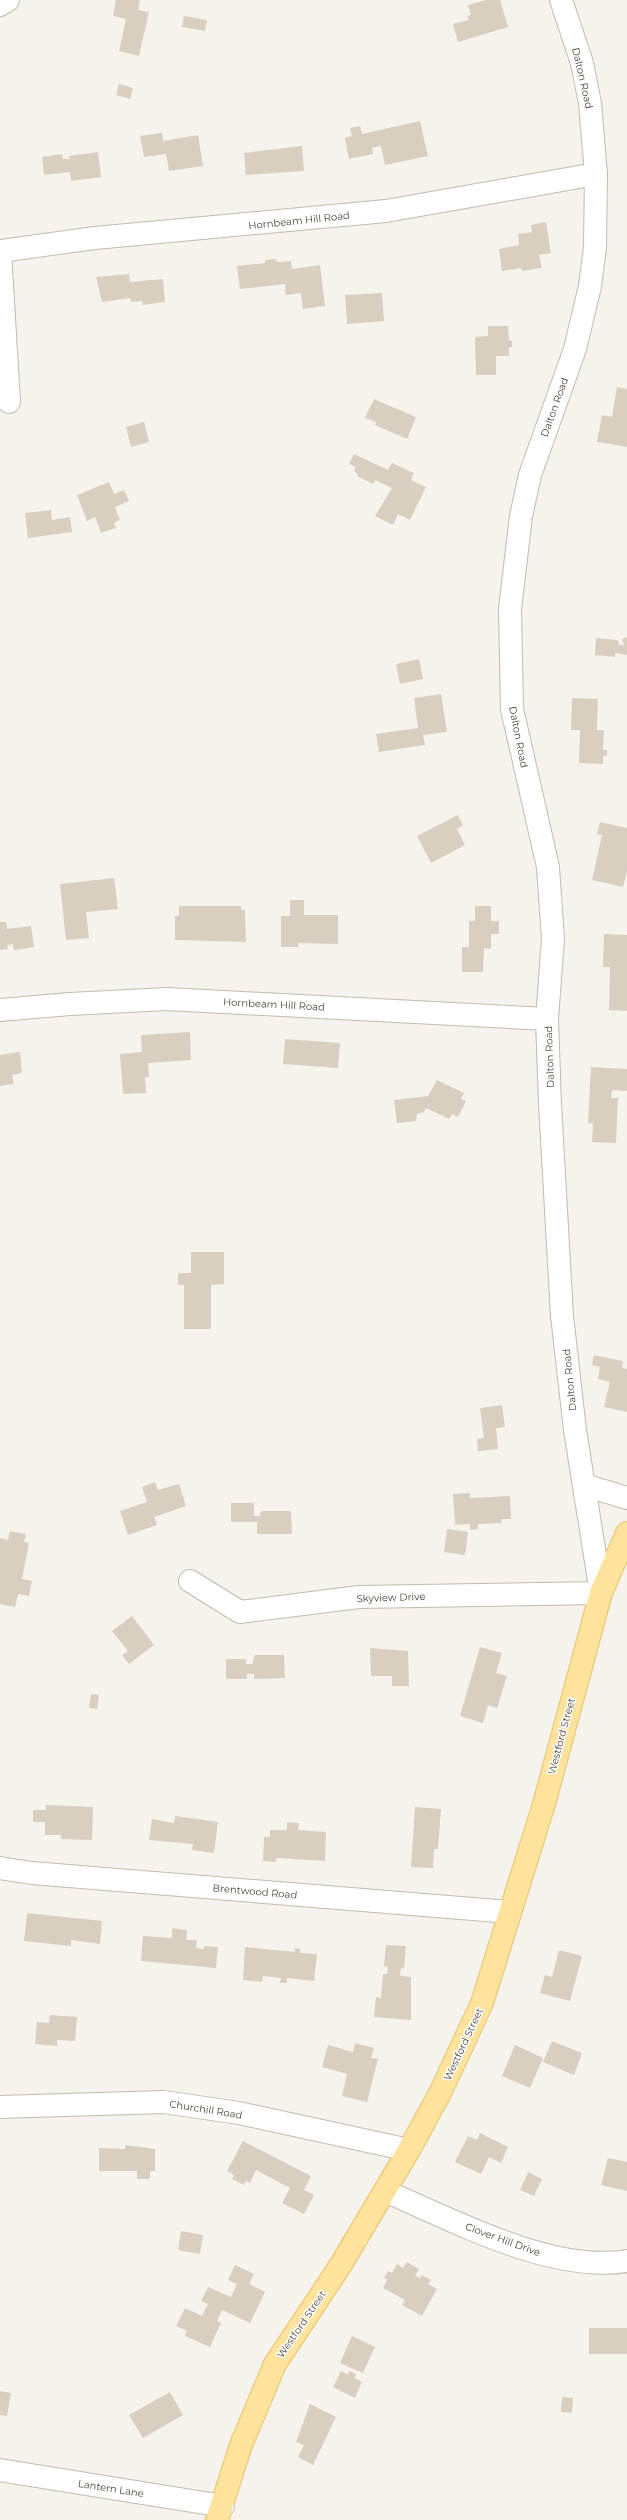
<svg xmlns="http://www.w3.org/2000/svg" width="627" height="2520" font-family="Montserrat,sans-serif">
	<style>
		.building { fill: #d8cfc1 }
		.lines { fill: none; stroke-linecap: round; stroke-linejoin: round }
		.minor-casing { stroke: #c2bbae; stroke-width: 24 }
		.major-casing { stroke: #e6c16a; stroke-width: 24 }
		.minor { stroke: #fff; stroke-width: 22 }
		.major { stroke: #ffe39c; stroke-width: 22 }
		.labels { text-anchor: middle; stroke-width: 3; stroke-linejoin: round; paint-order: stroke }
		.street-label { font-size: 10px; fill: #4b4439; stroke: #fff }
	</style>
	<rect width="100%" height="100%" fill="#f6f3ec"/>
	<path class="building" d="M116,0H140L138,10L149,12L139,56L119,51L126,19L113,16Z
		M486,0H500L508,27L458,42L453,24L469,20L467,16L471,15L468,5Z
		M184,16L207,20L205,31L182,27Z
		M119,84L133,88L130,99L116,95Z
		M420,121L428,156L385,165L381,146L372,148L373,154L349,159L345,138L352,136L350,128L360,126L362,134Z
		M162,133L163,141L198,135L203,166L169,171L166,154L144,157L140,136Z
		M302,146L304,171L246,175L244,153Z
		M98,152L101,177L71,181L70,172L44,175L42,157L62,154L63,159H70L69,156Z
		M546,222L551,253L539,255L542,268L522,271L521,268L502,271L499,249L519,245L518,234L532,232L531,225Z
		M276,259L277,262L291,261L292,269L320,265L325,306L303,309L301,293L286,295L285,284L240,289L237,266L265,263V260Z
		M129,274L130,282L163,279L165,302L143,305L142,301L131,302L130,298L102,302L96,277Z
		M382,293L384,321L347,324L345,295Z
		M488,326H508L509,341H512V347H509V356H496V375H476L475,337L488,336Z
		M617,387L627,389V447L597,442L602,415L612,417Z
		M374,399L416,417L407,439L375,425L376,422L365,418Z
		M144,422L149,442L131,447L126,427Z
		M354,454L388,470L392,463L414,473L411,480L426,487L410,520L398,514L393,525L375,516L392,488L375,480L373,484L357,476L358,474L354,471L356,467L349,464Z
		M109,482L114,494L124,490L129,501L115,507L120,520L114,523L116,528L101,533L95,517L87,521L77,495Z
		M51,510L52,520L70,517L72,532L28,538L25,513Z
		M627,637V655L615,653V657L595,655L596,638L618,640L619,645H624L622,639Z
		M419,659L423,679L400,684L396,664Z
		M441,694L447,732L423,735L425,745L379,752L376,734L418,728L414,698Z
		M572,698L598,699L597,730H604L603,750H607V756H603V764L579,763L580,730H571Z
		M458,815L463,825L457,829L465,845L431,863L417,836Z
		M600,822L627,828V871L623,887L592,880L602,835L597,834Z
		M114,878L118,909L86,912L89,938L66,940L60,884Z
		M290,900H304V915H338V944L298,943V947H281V916H290Z
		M179,906H241V910H245L246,942L175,940V916H179Z
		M475,906H491V921H499V934H491V949L484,948L483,972H462V947H469V921H475Z
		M0,922H6L7,929L31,926L34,947L14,950L13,944L7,945L8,949L0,950Z
		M604,934L627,935V1011L609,1010L610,967H603Z
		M190,1032L191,1060L148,1063L149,1077H145L146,1093L123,1094L120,1054L142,1052L141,1035Z
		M285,1039L340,1043L338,1068L283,1064Z
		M20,1052L22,1073L12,1075L14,1084L0,1086V1055Z
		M591,1067L627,1069V1091L612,1090L611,1098H618L616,1143L592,1142L593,1123H588Z
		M437,1080L464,1093L461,1099L466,1101L458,1117L452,1114L449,1119L426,1108L424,1112L417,1114L416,1121L397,1123L394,1100L428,1096Z
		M191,1252H224V1284L211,1285V1329H184V1285H178V1273H191Z
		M594,1355L623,1361L622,1368L627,1369V1412L604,1407L610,1382L598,1379L600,1367L592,1365Z
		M502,1405L505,1427L496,1428L498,1449L478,1451L477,1439L484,1438L480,1408Z
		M155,1482L158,1490L179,1484L186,1506L154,1517L157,1525L128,1535L120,1511L147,1502L142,1487Z
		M470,1493V1498L510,1496L511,1519H501L502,1523L478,1524V1529L470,1530V1524L455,1525L453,1494Z
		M231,1503H254V1516H260L261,1511H291L292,1534H257V1522H231Z
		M447,1529L468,1532L465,1555L444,1552Z
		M10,1531L26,1534L24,1542L29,1543L22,1579L32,1581L29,1596L18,1594L15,1607L0,1604V1538L8,1540Z
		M132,1616L154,1645L129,1664L122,1655L128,1651L112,1631Z
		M480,1647L502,1653L496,1673L507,1676L497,1708L488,1705L483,1723L460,1716Z
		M370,1648L408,1651L409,1686H392V1676H371Z
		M255,1655H284L285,1678L254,1679V1674H247V1679H226V1659H246V1664H252Z
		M91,1694L99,1695L97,1709L89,1708Z
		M46,1805L93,1807L92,1840L61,1839V1835H45V1822H33V1810H46Z
		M415,1807L441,1809L438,1849H434L433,1868L411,1867Z
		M175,1816L218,1822L214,1853L192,1850L193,1844L149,1840L152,1819L174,1823Z
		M287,1822L299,1823L298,1830L326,1832L325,1861L276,1858V1862L263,1861L264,1837H270V1830H287Z
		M27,1913L102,1921L100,1944L71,1940V1946L24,1941Z
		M172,1928L187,1930L186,1940H197L196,1948L204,1949V1946L218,1947L216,1968L141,1961L143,1936L172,1938Z
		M386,1945L406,1946L404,1969L401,1968L400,1976L411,1977V2020L374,2017L376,1997L381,1998L383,1974H387L388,1967L384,1966Z
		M245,1947L295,1952V1948L300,1949V1953L317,1954L314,1981L287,1978V1983H280L281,1978L263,1976L262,1982L243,1980Z
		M559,1950L582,1956L570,2001L540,1993L545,1975L552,1977Z
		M50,2015L77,2017L75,2041L57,2040V2046L35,2044L37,2022L49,2023Z
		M552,2041L582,2053L574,2075L543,2062Z
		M355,2043L374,2048L371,2058L378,2059L367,2102L342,2096L347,2074L322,2067L328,2045L353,2052Z
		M515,2045L543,2058L530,2088L502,2076Z
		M480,2133L508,2147L501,2163L489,2157L481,2174L455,2162L468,2136L477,2140Z
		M243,2141L311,2176L304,2190L314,2195L304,2214L282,2203L290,2188L256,2170L250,2183L246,2181L244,2185L232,2179L234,2175L227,2171Z
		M125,2145L155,2149V2171H150V2179H137V2171H99V2148L125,2149Z
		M608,2158L627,2162V2191L601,2185Z
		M528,2172L542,2179L534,2196L520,2190Z
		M181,2231L203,2235L200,2254L178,2250Z
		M407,2262L419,2269L415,2276L420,2278L422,2275L431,2280L428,2284L437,2289L422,2316L402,2305L405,2300L383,2288L387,2280L384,2278L388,2271L392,2273L397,2264L403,2268Z
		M235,2265L254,2274L249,2284L265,2292L250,2323L222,2310L217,2321L221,2323L210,2347L185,2336L187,2331L176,2326L185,2308L202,2316L208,2304L201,2301L208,2287L231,2297L237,2284L228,2280Z
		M589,2328H627V2354H589Z
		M352,2336L375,2347L363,2373L340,2363Z
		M341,2371L348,2375L349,2371L356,2374L354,2378L362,2382L355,2398L333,2387Z
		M0,2391L11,2393L7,2416L0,2415Z
		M170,2392L183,2415L143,2438L129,2415Z
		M562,2397L573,2398L572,2413L561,2412Z
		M310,2404L336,2417L313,2465L298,2457L304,2445L296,2442Z"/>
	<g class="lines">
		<g class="minor-casing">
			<path id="minor" d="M0,5L8,0
				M0,251L95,238L386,211L596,174
				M0,251L9,402
				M0,1010L70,1004L167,999L547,1019
				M584,1485L627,1498
				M190,1581L240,1612L359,1597L601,1593L575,1430L562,1316L550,1104L547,1019L553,939L548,867L512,709L510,609L521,516L530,475L575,349L590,286L595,247L596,174L590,103L582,63L561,0
				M0,1868L32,1873L510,1912
				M0,2107L164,2102L239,2113L409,2150
				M385,2191C455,2221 550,2273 627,2261
				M0,2470L223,2506"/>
		</g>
		<g class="major-casing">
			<path id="major" d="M217,2520L241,2445L275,2364L340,2266L409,2150L440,2093L482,2003L544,1804L601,1593L627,1533"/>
		</g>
		<use href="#minor" class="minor"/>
		<use href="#major" class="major"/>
	</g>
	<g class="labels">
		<g class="street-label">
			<text transform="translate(583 78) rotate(77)" y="4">Dalton Road</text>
			<text transform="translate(299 220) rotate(-6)" y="4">Hornbeam Hill Road</text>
			<text transform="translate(554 407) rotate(-70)" y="4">Dalton Road</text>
			<text transform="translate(519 737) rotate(79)" y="4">Dalton Road</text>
			<text transform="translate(274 1004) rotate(3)" y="4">Hornbeam Hill Road</text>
			<text transform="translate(549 1057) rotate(-92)" y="4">Dalton Road</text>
			<text transform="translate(569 1380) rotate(-96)" y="4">Dalton Road</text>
			<text transform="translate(391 1597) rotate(-2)" y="4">Skyview Drive</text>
			<text transform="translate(561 1736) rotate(-75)" y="4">Westford Street</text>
			<text transform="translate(255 1891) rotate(5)" y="4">Brentwood Road</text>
			<text transform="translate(463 2044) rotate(-65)" y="4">Westford Street</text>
			<text transform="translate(206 2109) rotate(9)" y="4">Churchill Road</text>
			<text transform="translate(503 2239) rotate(20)" y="4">Clover Hill Drive</text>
			<text transform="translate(301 2324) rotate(-56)" y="4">Westford Street</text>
			<text transform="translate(111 2488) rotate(9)" y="4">Lantern Lane</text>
		</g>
	</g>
</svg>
